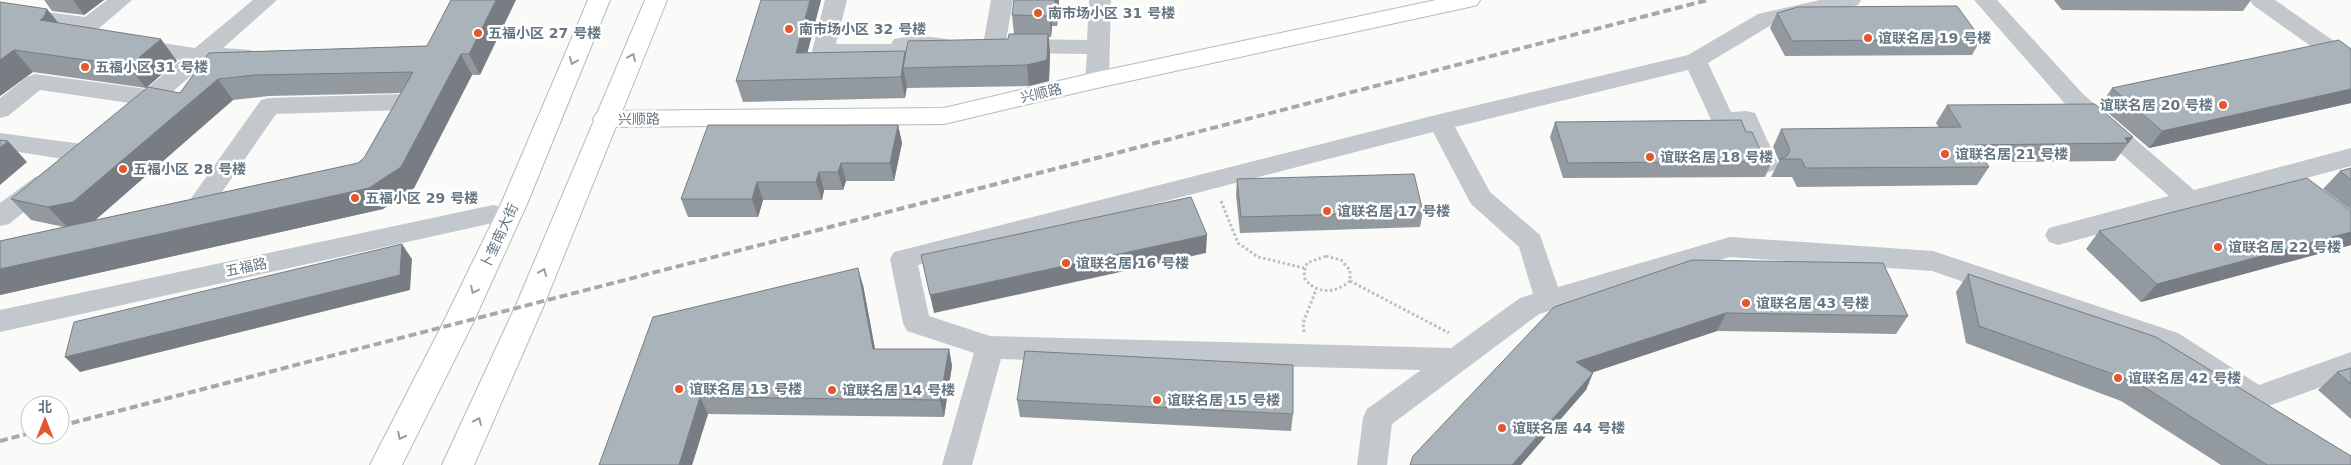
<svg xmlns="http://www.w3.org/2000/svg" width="2351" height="465" font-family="'DejaVu Sans','Noto Sans SC',sans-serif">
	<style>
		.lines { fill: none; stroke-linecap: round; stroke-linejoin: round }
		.secondary-casing { stroke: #b3babf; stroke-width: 2 }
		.primary-casing { stroke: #b5babe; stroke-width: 2 }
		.path { stroke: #bbbfc2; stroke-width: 3; stroke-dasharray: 2.5 2.5; stroke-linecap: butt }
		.street { fill: #c3c8cc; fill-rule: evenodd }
		.secondary { fill: #fff; fill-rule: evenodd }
		.primary { fill: #fff; fill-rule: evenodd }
		.rail { stroke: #a2aab0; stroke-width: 4; stroke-dasharray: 8 4; stroke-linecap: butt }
		.wall { fill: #929a9f; fill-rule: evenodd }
		.shaded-wall { fill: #777d82 }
		.building { fill: #aab3b9; stroke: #777d82 }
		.oneway { stroke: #939fa8 }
		.poi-dot { fill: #e4572e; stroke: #fff; stroke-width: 2 }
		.labels { text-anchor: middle; stroke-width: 5; stroke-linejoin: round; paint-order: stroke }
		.poi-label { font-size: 14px; font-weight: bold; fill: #657683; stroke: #fff; text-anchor: start }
		.street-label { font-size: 14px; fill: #657683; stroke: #fff }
	</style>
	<rect width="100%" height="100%" fill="#fafaf8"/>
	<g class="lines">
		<g class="secondary-casing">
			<path id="secondary" d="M1436,0H1480L1477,5L1469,7L1097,88L944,124L606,127L597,125L593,119L597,113L606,111L944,108L1097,72Z"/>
		</g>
		<g class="primary-casing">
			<path id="primary" d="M588,0H610L527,204L472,325L402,465H370L442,325L501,204Z
				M645,0H667L544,305L474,465H442L516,305Z"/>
		</g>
		<path class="path" d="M1221,201L1238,243L1258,257L1304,268
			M1326,256L1341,260L1350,270V281C1336,293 1317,295 1305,279L1304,272L1307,263Z
			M1350,281L1449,333
			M1304,332L1303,323L1316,290"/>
		<path class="street" d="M107,0H132L97,30L89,32L0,20V6L85,17Z
			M253,0H277L223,48L251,50L254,55L251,60L206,63L143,117L135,119L127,117L123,111L130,103L40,90L8,116L0,118V98L27,77L35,74L146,89L181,60L127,51L124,46L127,41L135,39L195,48Z
			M825,0H847L836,44H891L894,39C910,35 934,36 950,40L953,45L950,50L942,52L911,51L908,56L900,58H823L815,56L812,51Z
			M991,0H1013L1006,41L1013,39L1087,40L1089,0H1111L1109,80L1105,85L1097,88L1089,85L1085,80L1087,54L1013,53L1005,51L1003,48L994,52L986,50L983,45Z
			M1820,0H1861L1858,5L1773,24L1708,63L1731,112L1746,111L1755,113L1778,164L1775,170L1766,173L1757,170L1738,127L1723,128L1714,126L1688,70L1455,127L1490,192L1540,235L1558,287L1730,237L1933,251L2178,333L2259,385L2351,352V376L2255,411L2245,408L2158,349L1932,271L1730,257L1539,314L1392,424L1387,465H1357L1363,418L1367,409L1421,370L1001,359L972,465H942L974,353L907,331L903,323L890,259L894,252L1440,114L1688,55L1758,14ZM1433,132L1471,204L1519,247L1533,294L1520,298L1451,348L990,336L929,316L918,265Z
			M1974,0H1997L2083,94L2194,190L2351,148V166L2058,245L2049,242L2045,235L2049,228L2169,196L2067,106Z
			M2250,0H2275L2351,53V71L2343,69L2253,5Z
			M403,94L411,96L415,102L411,108L403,110L276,114L204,218L195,220L186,218L182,211L261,100L269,98Z
			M0,133L82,144L91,147L94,153L91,159L82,162L0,149Z
			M44,174L53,177L57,183L53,189L9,224L0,226V203L35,177Z
			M493,205L502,207L506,214L502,221L0,332V310Z"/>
		<use href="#secondary" class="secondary"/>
		<use href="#primary" class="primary"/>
		<path class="rail" d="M60,426L1708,0
			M0,441L30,433"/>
	</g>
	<path class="wall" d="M44,0H104L84,15L52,11Z
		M451,0L480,75H472L414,188L383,209L0,295V241L64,227L31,220L11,199L180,93L209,53L427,46ZM401,93L364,158L358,163L95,220L233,100L269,96Z
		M821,0L807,53H906L1008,39L1014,34L1012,15L1059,0L1057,26H1052L1051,37H1049L1050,55L1049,81L1029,86L907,88V86L905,98L743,102L736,81Z
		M2054,0H2251L2243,11L2062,10Z
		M0,2L59,23L177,61L146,88L33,72L0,96Z
		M1777,13L1981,39L1972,55L1785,56L1770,28Z
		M2351,49V103L2149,148L2100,106L2112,88Z
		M1947,105L2133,137L2115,161L1986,162L1989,167L1977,185L1797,187L1792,177H1771L1779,161L1773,147L1781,129L1939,128L1936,123Z
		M1555,122L1746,132L1764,158L1772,161L1765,177L1563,178L1550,137Z
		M898,125L902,143L894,181H846L843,190H824L822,200H763L758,217H688L681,199Z
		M2351,168V210L2323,189L2340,171Z
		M1237,179L1423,212L1420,227L1240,233L1236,195Z
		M2351,211V245L2141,302L2086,249L2099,231Z
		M1692,260L1908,316L1896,334L1717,331L1593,372L1586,390L1410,465Z
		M1968,274L2351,465H2221L2121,401L1966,343L1956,292Z
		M863,285L875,349H949L952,366L944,417L708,414L692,465H599Z
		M2351,368V419L2318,390L2337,372Z
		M1017,400L1293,414L1291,431L1020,417Z"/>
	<path class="shaded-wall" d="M73,0H104L84,15Z
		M496,0H516L480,75L469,54Z
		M810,0H821L802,74L796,53Z
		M1055,0H1059L1057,26L1055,6Z
		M1050,6L1052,26L1051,37L1049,16Z
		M47,9L65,31L40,20Z
		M1048,34L1050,55L1049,81L1029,86L1027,65Z
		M161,39L177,61L146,88L129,66Z
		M14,50L33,72L0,96V60Z
		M905,51L908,67L903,68L907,86L905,98L901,77Z
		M461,54L472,75L414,188L383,209L0,295V269L369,188Z
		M218,79L233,100L92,223L68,228L48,207Z
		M2351,89V103L2149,148L2162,131Z
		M898,125L902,143L894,181L890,163Z
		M2133,137L2128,143L2125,138Z
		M8,141L27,162L0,185V148Z
		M841,163L846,181L843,190L838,172Z
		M819,172L824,190L822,200L816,182Z
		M757,182L763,200L758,217L752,199Z
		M2351,232V245L2141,302L2157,284Z
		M1207,235L1206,253L934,313L930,295Z
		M402,244L412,259L410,290L80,372L65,357Z
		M858,268L863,285L878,365L873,349Z
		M1726,313L1717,331L1570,380L1576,362Z
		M949,349L952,366L944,417L940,400Z
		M1593,373L1586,390L1521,465H1512Z
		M700,397L708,414L692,465H679Z"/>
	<path class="building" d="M451,0H496L469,54H461L401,167L369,188L0,269V241L358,163L364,158L413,72L255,75L218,79L73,202L48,207L11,199L148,87L180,93L209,53L427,46Z
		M761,0H810L796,53L905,51L901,77L736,81Z
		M1014,0H1055V6H1050L1049,16L1012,15Z
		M0,2L47,9L44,17L40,20L161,39L129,66L14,50L0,60Z
		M1957,6L1981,39L1792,41L1777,13L1798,7Z
		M1009,34H1048L1047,60L1027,65L903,68L908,41L1008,39Z
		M2339,40L2351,49V89L2162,131L2112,88Z
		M2095,104L2133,137L2125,138L2128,143L1975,145L1989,167L1806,168L1801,159H1780L1787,156L1790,150L1781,129L1961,127L1947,105Z
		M1741,120L1746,132H1752L1764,158L1772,161L1568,163L1555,122Z
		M708,125H898L890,163H841L838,172H819L816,182H757L752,199H681Z
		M0,140L8,141L0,148Z
		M2351,168V180L2340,171Z
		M1414,174L1423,212L1241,217L1237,179Z
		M2307,178L2351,211V232L2157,284L2099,231Z
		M1191,197L1207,235L930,295L921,255Z
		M402,244L400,275L65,357L74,322Z
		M1692,260L1883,263L1908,316L1726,313L1576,362L1593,373L1512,465H1410L1413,456L1554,307Z
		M858,268L873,349H949L940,400L700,397L679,465H599L653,317Z
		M1968,274L2156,337L2351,456V465H2267L2138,383L1979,326Z
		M1025,351L1293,365V414L1017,400Z
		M2351,368V384L2337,372Z"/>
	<defs><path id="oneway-chevron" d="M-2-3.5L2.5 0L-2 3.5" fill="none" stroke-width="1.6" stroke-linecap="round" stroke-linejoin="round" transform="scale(1.25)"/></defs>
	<g class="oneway">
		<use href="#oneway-chevron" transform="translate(632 57) rotate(-67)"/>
		<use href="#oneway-chevron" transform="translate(573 61) rotate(112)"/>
		<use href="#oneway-chevron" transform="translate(543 272) rotate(-68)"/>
		<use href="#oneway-chevron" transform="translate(474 290) rotate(115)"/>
		<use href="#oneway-chevron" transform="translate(478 421) rotate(-66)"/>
		<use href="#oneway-chevron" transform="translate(401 436) rotate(117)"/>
	</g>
	<g class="poi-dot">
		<circle cx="1038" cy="13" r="5"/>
		<circle cx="789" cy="29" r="5"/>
		<circle cx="478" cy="33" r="5"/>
		<circle cx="1868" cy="38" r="5"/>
		<circle cx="85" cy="67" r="5"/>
		<circle cx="2223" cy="105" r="5"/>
		<circle cx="1945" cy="154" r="5"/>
		<circle cx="1650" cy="157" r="5"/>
		<circle cx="123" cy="169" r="5"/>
		<circle cx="355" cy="198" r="5"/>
		<circle cx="1327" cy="211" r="5"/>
		<circle cx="2218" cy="247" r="5"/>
		<circle cx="1066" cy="263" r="5"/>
		<circle cx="1746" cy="303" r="5"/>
		<circle cx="2118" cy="378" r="5"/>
		<circle cx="679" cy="389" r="5"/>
		<circle cx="832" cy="390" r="5"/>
		<circle cx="1157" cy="400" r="5"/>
		<circle cx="1502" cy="428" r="5"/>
	</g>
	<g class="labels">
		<g class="poi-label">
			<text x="1048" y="18">南市场小区 31 号楼</text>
			<text x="799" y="34">南市场小区 32 号楼</text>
			<text x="488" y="38">五福小区 27 号楼</text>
			<text x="1878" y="43">谊联名居 19 号楼</text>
			<text x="95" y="72">五福小区 31 号楼</text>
			<text x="2213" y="110" text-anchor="end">谊联名居 20 号楼</text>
			<text x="1955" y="159">谊联名居 21 号楼</text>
			<text x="1660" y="162">谊联名居 18 号楼</text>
			<text x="133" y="174">五福小区 28 号楼</text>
			<text x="365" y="203">五福小区 29 号楼</text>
			<text x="1337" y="216">谊联名居 17 号楼</text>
			<text x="2228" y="252">谊联名居 22 号楼</text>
			<text x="1076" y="268">谊联名居 16 号楼</text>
			<text x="1756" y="308">谊联名居 43 号楼</text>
			<text x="2128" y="383">谊联名居 42 号楼</text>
			<text x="689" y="394">谊联名居 13 号楼</text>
			<text x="842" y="395">谊联名居 14 号楼</text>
			<text x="1167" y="405">谊联名居 15 号楼</text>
			<text x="1512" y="433">谊联名居 44 号楼</text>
		</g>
		<g class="street-label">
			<text transform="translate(1041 93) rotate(-13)" y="5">兴顺路</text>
			<text transform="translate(639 119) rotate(-1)" y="5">兴顺路</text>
			<text transform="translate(499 236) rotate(-65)" y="5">卜奎南大街</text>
			<text transform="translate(246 267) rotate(-12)" y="5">五福路</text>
		</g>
	</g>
	<g transform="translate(45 420)"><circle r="24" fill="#ffffff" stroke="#c1c8cd"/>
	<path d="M0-4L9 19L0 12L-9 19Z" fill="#e4572e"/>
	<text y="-8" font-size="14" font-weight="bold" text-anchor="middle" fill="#657683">北</text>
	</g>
</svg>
